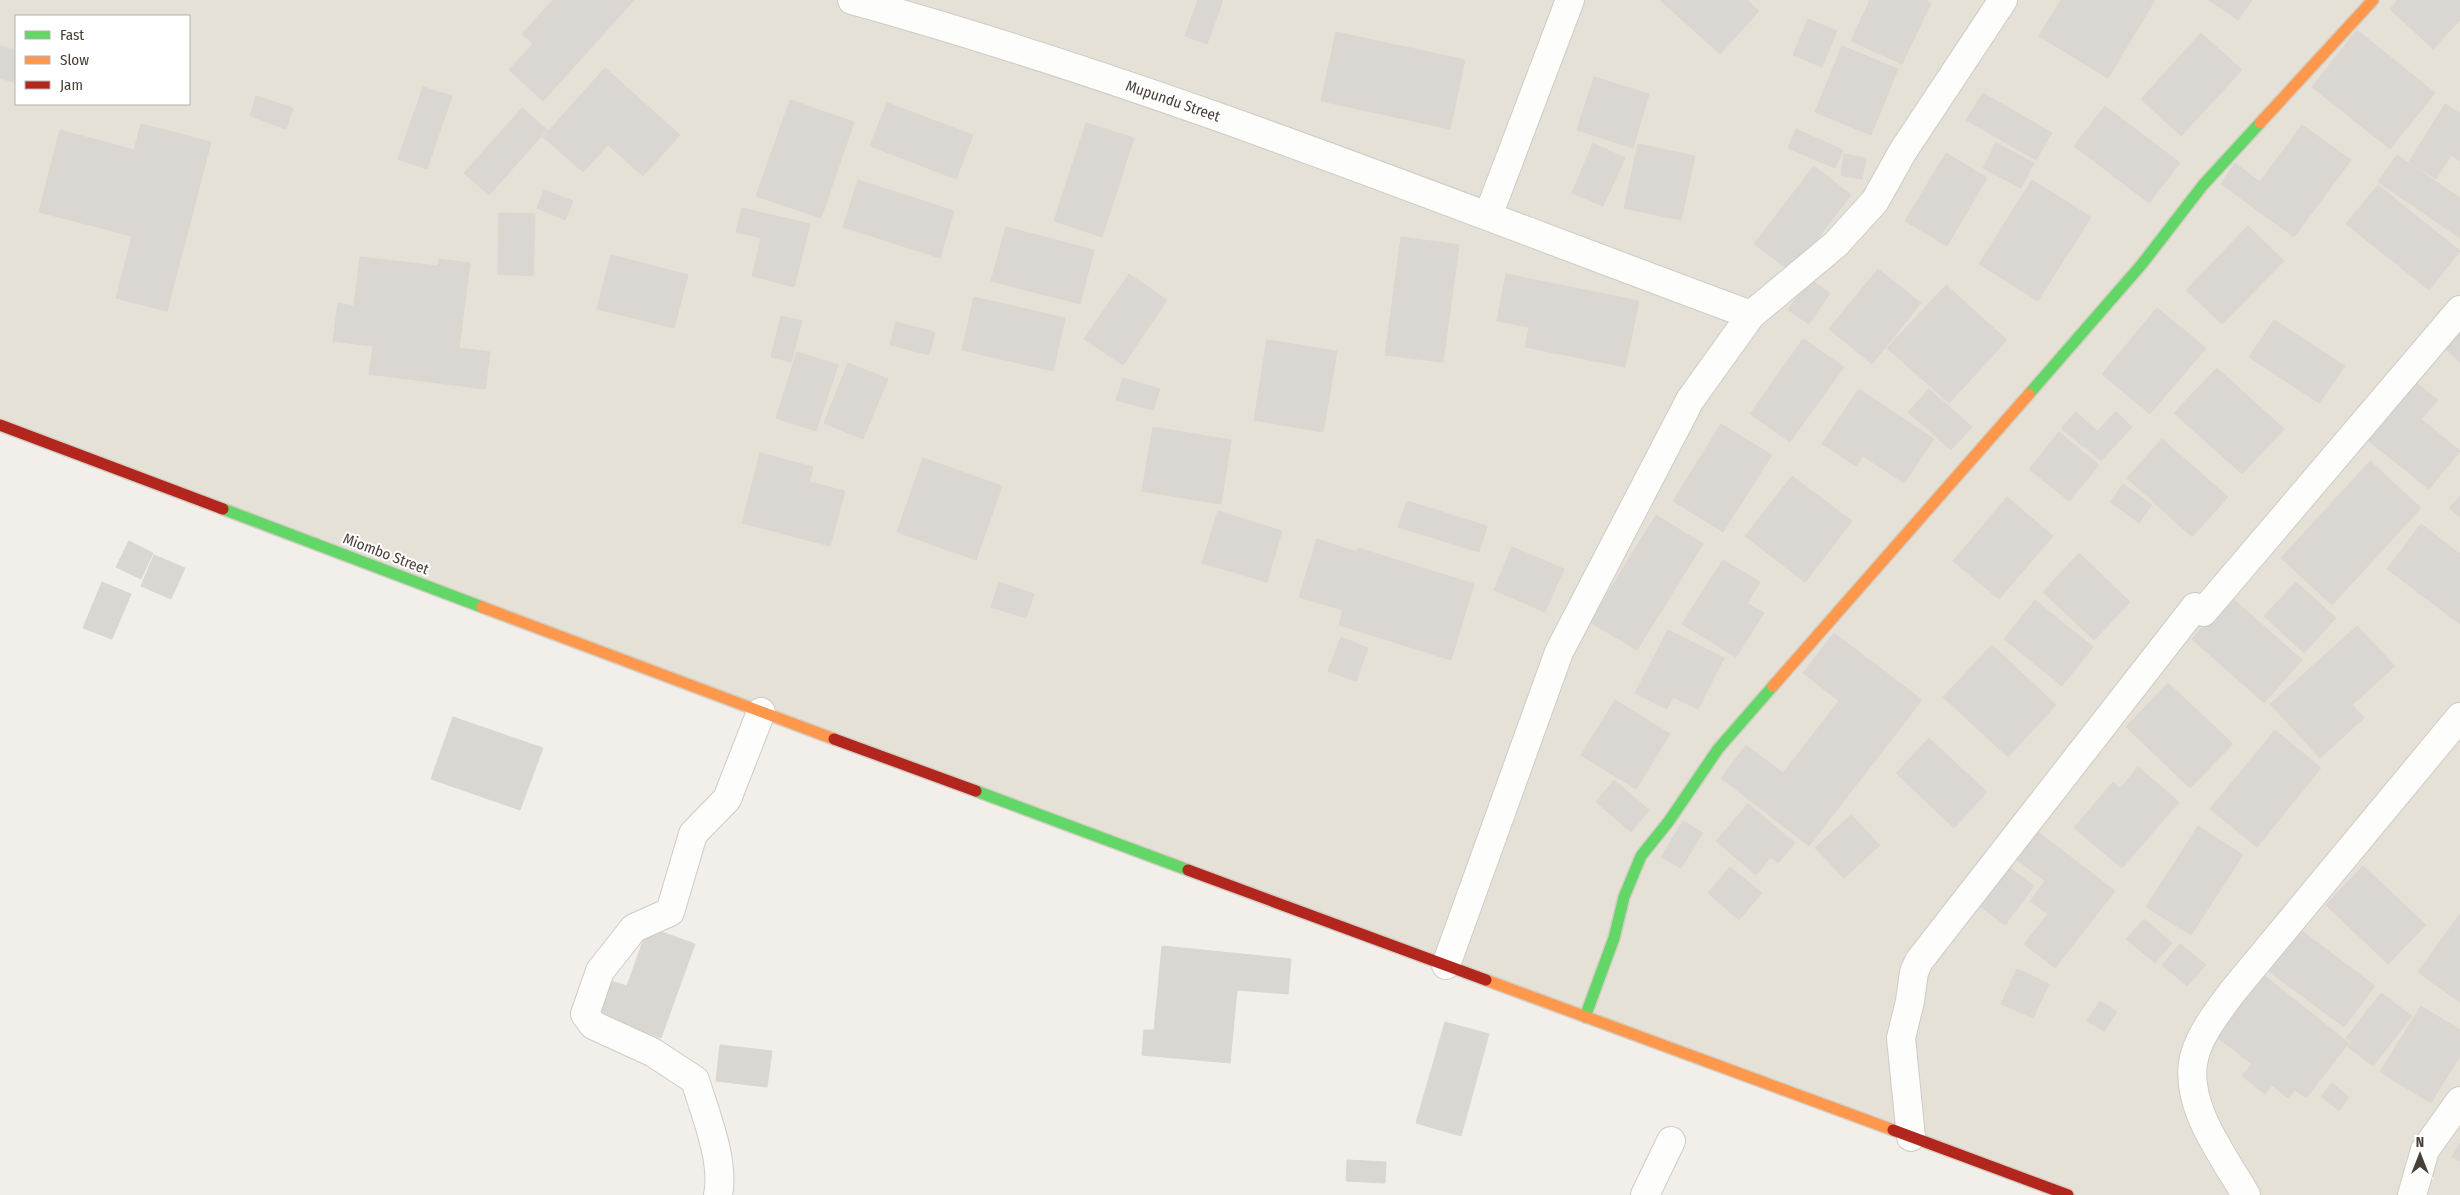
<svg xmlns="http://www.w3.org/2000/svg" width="2460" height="1195" font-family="'Fira Sans Condensed',sans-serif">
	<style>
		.residential { fill: #e6e1d7; fill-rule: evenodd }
		.building { fill: #dad6d1; stroke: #dad6d0 }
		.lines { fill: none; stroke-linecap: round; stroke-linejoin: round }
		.street-casing { stroke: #cecbc6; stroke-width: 30 }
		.fast-casing { stroke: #d3cec2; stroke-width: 14 }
		.slow-casing { stroke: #d3cec2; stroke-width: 14 }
		.jam-casing { stroke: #d3cec2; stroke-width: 14 }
		.street { stroke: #fdfdfc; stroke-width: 28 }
		.fast { stroke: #63d668; stroke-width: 11 }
		.slow { stroke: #ff974d; stroke-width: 11 }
		.jam { stroke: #b3261e; stroke-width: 11 }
		.labels { text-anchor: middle; stroke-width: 4; stroke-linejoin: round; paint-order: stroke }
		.street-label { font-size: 15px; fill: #484036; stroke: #fff }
	</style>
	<rect width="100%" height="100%" fill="#f2efea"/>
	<path class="residential" d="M0,0H2460V1195H2065L0,423ZM16,16H189V104H16Z"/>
	<path class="building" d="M553,0H634L543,101L509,70L533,44L522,34Z
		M1198,0H1223L1207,44L1185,36Z
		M1660,0H1747L1759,11L1720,54Z
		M1870,0H1925L1931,3L1902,64L1851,41Z
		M2061,0H2155L2108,78L2039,36Z
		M2209,0H2252L2238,20Z
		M2398,0H2460V20L2433,49L2390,9Z
		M1808,19L1837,31L1822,67L1793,55Z
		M2357,30L2435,93L2390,149L2312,87Z
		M1336,32L1465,60L1450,129L1321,101Z
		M2201,33L2242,70L2181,136L2141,99Z
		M0,46L16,50V83L0,78Z
		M1842,46L1898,69L1871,135L1815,112Z
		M605,68L680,135L643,176L608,145L583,172L543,137Z
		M1594,77L1649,94L1633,148L1577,130Z
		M423,87L452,96L427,169L398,159Z
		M1983,93L2052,133L2036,160L1966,120Z
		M256,96L293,108L286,129L250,116Z
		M790,100L854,122L821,218L756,196Z
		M887,103L973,135L956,179L870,146Z
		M2445,104L2460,113V161L2451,155L2436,179L2409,162Z
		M2105,106L2180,163L2149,203L2074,146Z
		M522,108L547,130L489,195L464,173Z
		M1086,123L1134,138L1102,237L1054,221Z
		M141,124L211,142L167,311L116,298L132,236L39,212L60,130L134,150Z
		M2302,125L2351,160L2294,237L2221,184L2235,163L2260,182Z
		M1796,129L1843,150L1835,168L1788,148Z
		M1593,143L1625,158L1603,206L1572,193Z
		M1996,143L2034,163L2021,188L1983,168Z
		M1638,144L1695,156L1681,220L1624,208Z
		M1946,153L1987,178L1947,246L1905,221Z
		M1844,154L1866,158L1862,179L1841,175Z
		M2397,155L2460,198V238L2378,182Z
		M1814,166L1851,195L1792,272L1754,244Z
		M858,180L954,211L940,258L843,227Z
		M2032,180L2091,217L2038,301L1979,264Z
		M2378,185L2460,251L2429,290L2346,224Z
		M544,190L573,201L565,220L537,208Z
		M742,208L810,224L794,287L752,276L761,238L736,232Z
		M499,213L535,214L533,276L498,274Z
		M2248,226L2284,261L2222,324L2186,290Z
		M1006,227L1094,250L1080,304L991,281Z
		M1401,237L1459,245L1443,362L1385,355Z
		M611,255L688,275L674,328L597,309Z
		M360,257L438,266L439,259L470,263L459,348L490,352L485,389L369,374L373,346L333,341L338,303L354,306Z
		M1878,269L1921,303L1872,364L1829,329Z
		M1129,274L1167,300L1123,365L1084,339Z
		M1506,274L1639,301L1625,367L1525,347L1529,327L1497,321Z
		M1809,279L1830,293L1809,324L1788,310Z
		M1946,285L2007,340L1949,403L1887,348Z
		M974,297L1065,318L1053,371L962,350Z
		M2157,308L2206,348L2150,414L2102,374Z
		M781,316L802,321L791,362L771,357Z
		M2274,320L2345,366L2319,403L2249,357Z
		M896,322L935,332L929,355L890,345Z
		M2460,328V362L2443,346Z
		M1803,339L1844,367L1790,442L1750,414Z
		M1267,340L1337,351L1323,432L1254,420Z
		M797,352L838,365L816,431L776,418Z
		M848,363L888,379L863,439L824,423Z
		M2217,368L2284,429L2242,474L2174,413Z
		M1123,378L1160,389L1153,410L1116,400Z
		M2411,379L2438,400L2421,419L2460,451L2429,489L2364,437Z
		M1859,389L1934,439L1904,483L1863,456L1856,466L1822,444Z
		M1929,389L1972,427L1951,450L1908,412Z
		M2116,411L2132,427L2101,461L2084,446Z
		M2076,412L2097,431L2083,447L2061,428Z
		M1721,424L1772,455L1723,532L1673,501Z
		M1153,427L1231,440L1221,504L1142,491Z
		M2059,432L2099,465L2069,501L2029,469Z
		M2162,439L2228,497L2192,537L2127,478Z
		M760,453L813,467L809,482L845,491L830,546L742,523Z
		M923,458L1002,486L976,560L897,532Z
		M2370,461L2421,508L2332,605L2281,558Z
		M1792,476L1852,521L1805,582L1745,536Z
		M2123,484L2152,505L2139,523L2110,502Z
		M2460,496V517L2449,508Z
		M2007,497L2053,536L1999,599L1953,561Z
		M1407,501L1487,526L1479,552L1398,527Z
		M1218,511L1282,531L1267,582L1202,563Z
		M1656,515L1703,544L1637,650L1590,622Z
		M2421,524L2460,554V624L2387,569Z
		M1317,539L1357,552L1358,548L1474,584L1451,660L1339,625L1343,610L1299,597Z
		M129,541L153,553L141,579L116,567Z
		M1512,547L1564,569L1545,612L1494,590Z
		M2079,553L2130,602L2094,640L2043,592Z
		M154,555L185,568L171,599L141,586Z
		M1723,560L1760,582L1747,603L1764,613L1736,657L1682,624Z
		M102,582L131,594L112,639L83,628Z
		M999,582L1034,594L1026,618L991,607Z
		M2296,582L2336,618L2304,653L2264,616Z
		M2231,597L2302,660L2264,703L2192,639Z
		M2035,600L2093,647L2062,686L2004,639Z
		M2357,626L2395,666L2352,705L2364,718L2320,758L2270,704Z
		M1668,630L1724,658L1698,709L1673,697L1667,709L1635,693Z
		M1834,633L1922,700L1809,846L1721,778L1746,745L1783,773L1839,701L1803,673Z
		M1341,637L1368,648L1356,681L1328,671Z
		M1992,645L2056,705L2008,757L1943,697Z
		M2168,683L2233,744L2190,788L2126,727Z
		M1615,700L1670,734L1636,789L1581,755Z
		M453,717L543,748L520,810L431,779Z
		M2275,730L2321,768L2257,847L2210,809Z
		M1929,738L1987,792L1954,828L1896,773Z
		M2138,767L2179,802L2122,868L2074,828L2113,782L2120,789Z
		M1614,780L1649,810L1631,832L1596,802Z
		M1748,804L1795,843L1778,863L1771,857L1756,875L1716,841Z
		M1851,815L1880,845L1844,878L1815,848Z
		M1683,821L1703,833L1681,868L1661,857Z
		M2198,826L2243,855L2191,935L2146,907Z
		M2034,829L2115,891L2055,968L2024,944L2048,914L2030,901L2045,881L2012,856Z
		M2006,865L2034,886L2005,925L1977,904Z
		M2363,866L2426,925L2388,964L2326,905Z
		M1730,867L1762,893L1739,920L1708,893Z
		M2460,914V1002L2418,972Z
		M2144,919L2172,943L2155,963L2126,939Z
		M648,927L695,944L661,1038L589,1011L601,978L627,986Z
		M2298,928L2375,986L2344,1027L2267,970Z
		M2180,944L2206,965L2187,986L2162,965Z
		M1162,946L1291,959L1288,994L1237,990L1230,1063L1142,1055L1144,1030H1154Z
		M2017,969L2049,984L2033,1018L2001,1004Z
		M2261,973L2349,1043L2306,1098L2295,1090L2288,1098L2272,1085L2265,1094L2242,1076L2252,1064L2213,1034Z
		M2381,993L2412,1016L2373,1066L2348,1047L2352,1042L2346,1038Z
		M2100,1001L2117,1012L2104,1031L2087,1021Z
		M2421,1006L2460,1030V1056L2431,1103L2380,1072Z
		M1445,1022L1489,1034L1461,1136L1416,1123Z
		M720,1045L772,1051L767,1087L716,1081Z
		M2332,1083L2349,1097L2339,1111L2321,1096Z
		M2460,1143V1161L2452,1157Z
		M1347,1160L1386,1162L1385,1183L1346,1181Z"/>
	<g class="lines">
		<g class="street-casing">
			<path id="street" d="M852,0C1159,85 1453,205 1751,315
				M1488,216L1570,0
				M1446,965L1559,652L1690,400L1751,315L1836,244L1875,201L1903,151L2003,0
				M1911,1137L1901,1038L1910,1001L1914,972L1919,961L2195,607L2203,612L2216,597L2460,310
				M718,1195C725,1161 705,1113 695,1080L652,1052L593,1025L585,1014L600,971L634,928L670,912L693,834L727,799L761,712
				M1645,1195L1671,1141
				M2246,1195C2223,1155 2181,1102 2195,1054C2202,1031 2219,1010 2233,991L2460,717
				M2412,1195L2425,1150L2460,1101"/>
		</g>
		<g class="fast-casing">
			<path id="fast" d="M2029,394L2142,264L2203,185L2260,123
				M223,509L482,607
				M976,791L1188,870
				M1585,1017L1614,938L1624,897L1641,856L1669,821L1718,749L1773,686"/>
		</g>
		<g class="slow-casing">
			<path id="slow" d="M2260,123L2373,0
				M482,607L834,739
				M1773,686L2029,394
				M1486,980L1893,1130"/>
		</g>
		<g class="jam-casing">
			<path id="jam" d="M0,425L223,509
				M834,739L976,791
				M1188,870L1486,980
				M1893,1130L2068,1195"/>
		</g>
		<use href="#street" class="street"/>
		<use href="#fast" class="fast"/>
		<use href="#slow" class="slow"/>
		<use href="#jam" class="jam"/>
	</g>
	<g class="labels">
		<g class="street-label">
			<text transform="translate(1173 101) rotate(19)" y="5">Mupundu Street</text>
			<text transform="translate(386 554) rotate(21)" y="5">Miombo Street</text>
		</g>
	</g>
	<rect x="15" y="15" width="175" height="90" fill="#ffffff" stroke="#b6b3af"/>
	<rect x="25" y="31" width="25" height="8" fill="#63d668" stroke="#b6b3af"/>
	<text x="60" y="40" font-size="15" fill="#484036">Fast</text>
	<rect x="25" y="56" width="25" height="8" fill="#ff974d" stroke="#b6b3af"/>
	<text x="60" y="65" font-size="15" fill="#484036">Slow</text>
	<rect x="25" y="81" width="25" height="8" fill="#b3261e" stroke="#b6b3af"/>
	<text x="60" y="90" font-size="15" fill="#484036">Jam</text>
	<g transform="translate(2420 1155)" stroke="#ffffff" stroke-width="4" paint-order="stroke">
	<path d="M0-4L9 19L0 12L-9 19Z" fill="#484036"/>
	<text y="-8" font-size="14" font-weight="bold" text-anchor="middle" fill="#484036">N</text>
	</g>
</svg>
